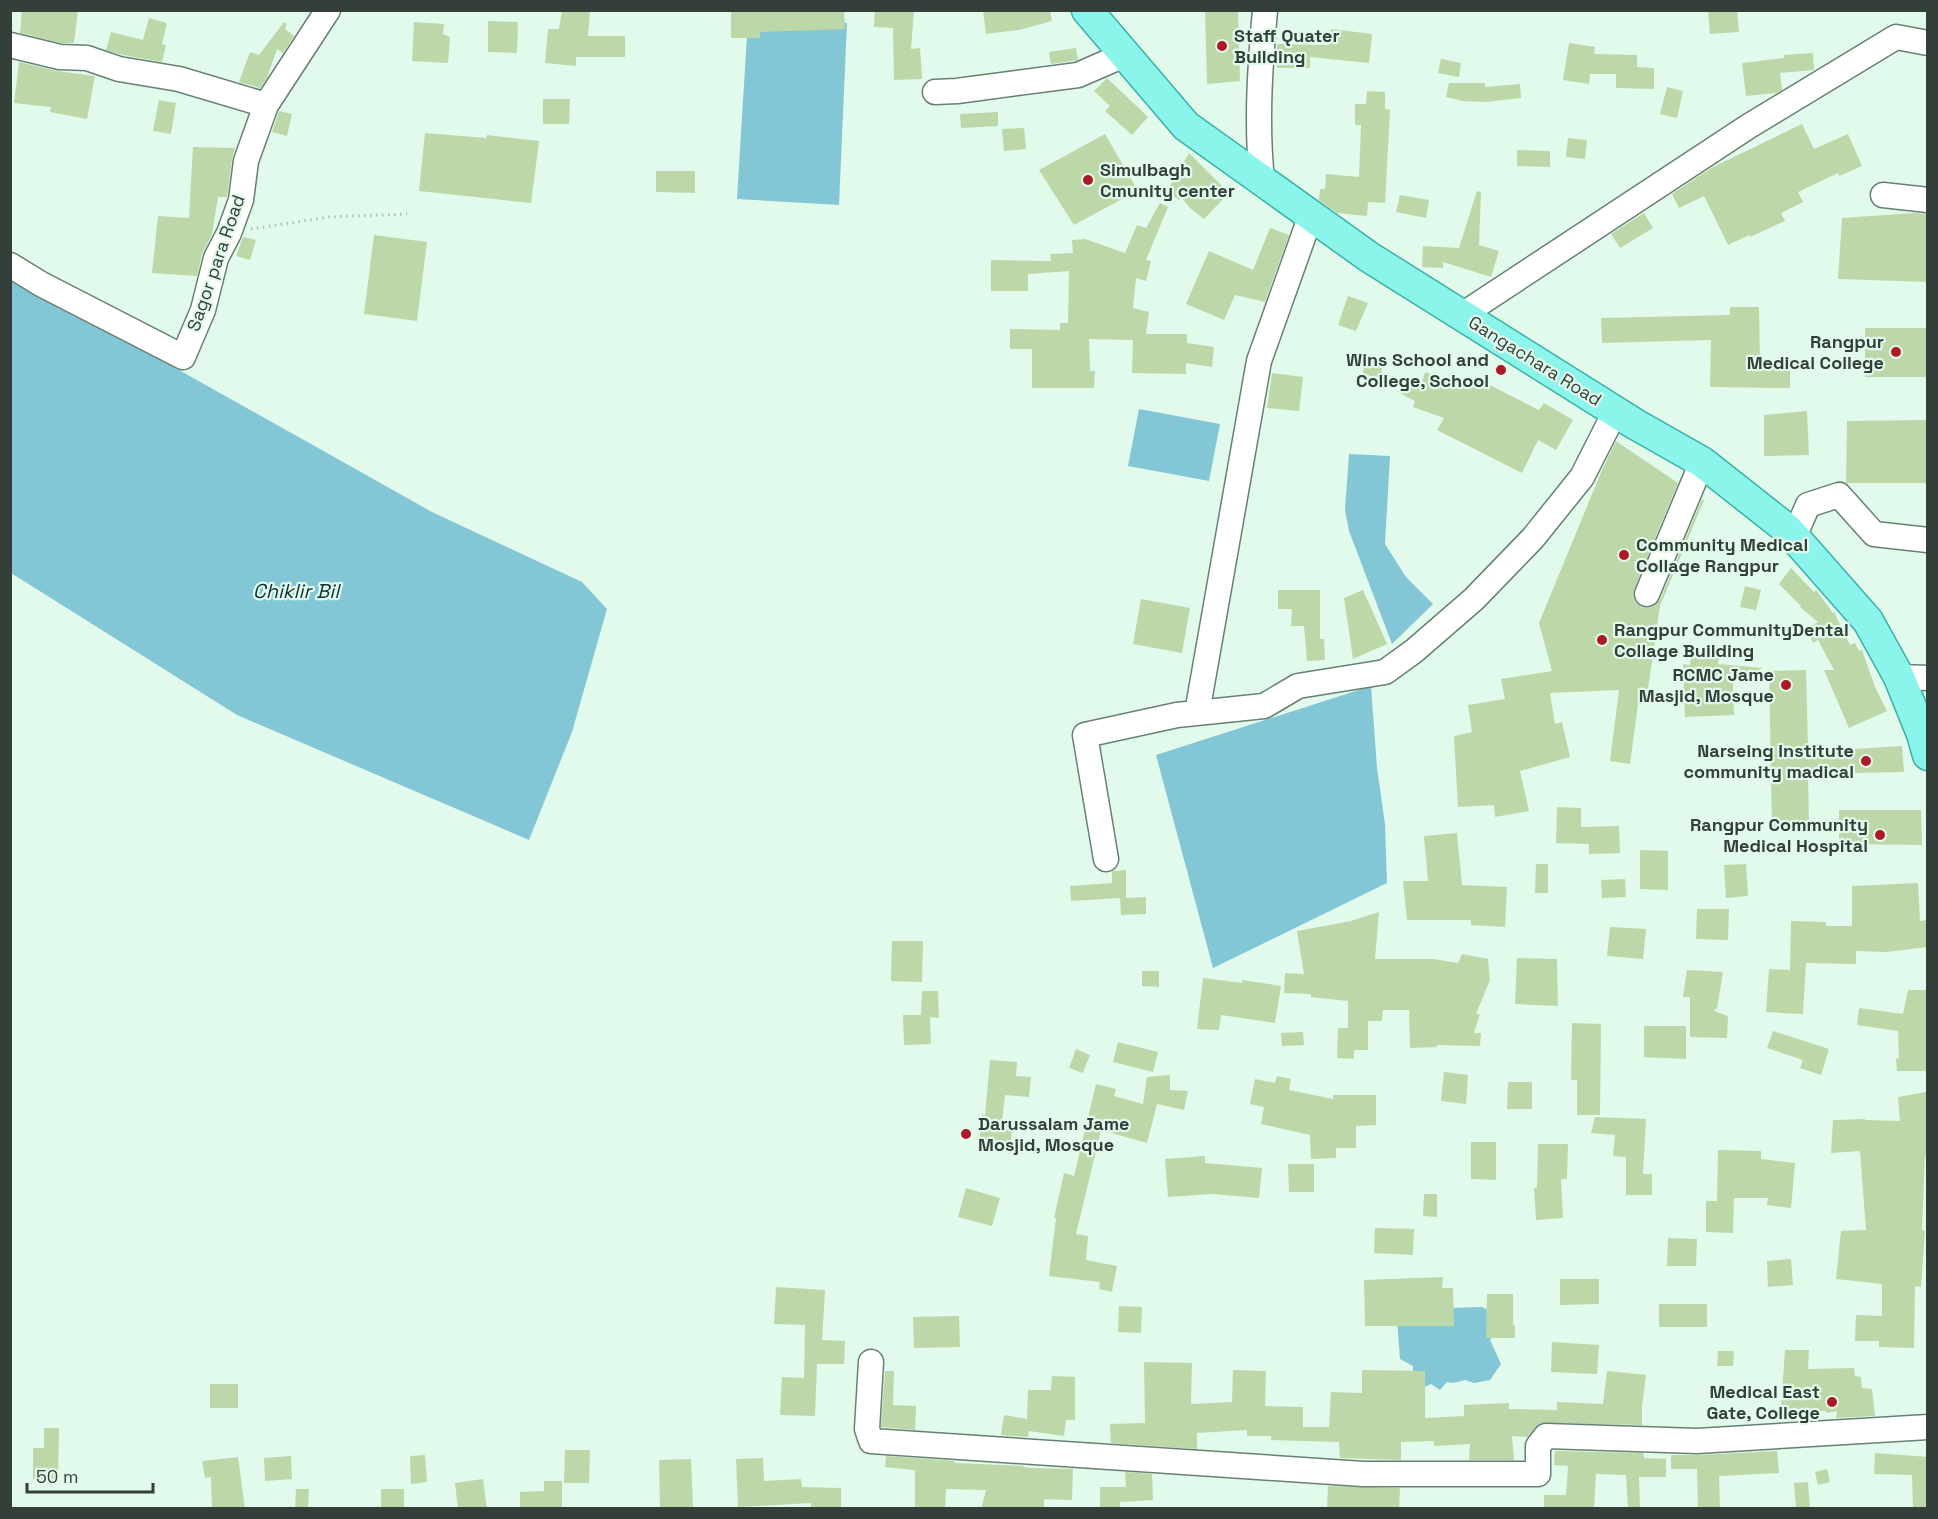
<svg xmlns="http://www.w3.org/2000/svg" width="1938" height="1519" font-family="'Space Grotesk',sans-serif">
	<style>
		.water { fill: #83c6d6 }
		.building { fill: #bcd8a8 }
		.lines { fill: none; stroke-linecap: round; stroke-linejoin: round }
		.minor-casing { stroke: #688072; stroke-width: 27 }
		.major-casing { stroke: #3bb1a6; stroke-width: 33 }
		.path { stroke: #acc0b4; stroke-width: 3; stroke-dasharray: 1.5 4.5; stroke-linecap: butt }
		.minor { stroke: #fff; stroke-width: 24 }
		.major { stroke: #8bf5ec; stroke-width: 30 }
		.poi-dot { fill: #ad1927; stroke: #e1faeb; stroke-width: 2 }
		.labels { text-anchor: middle; stroke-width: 4.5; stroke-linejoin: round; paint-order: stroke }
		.poi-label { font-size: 18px; font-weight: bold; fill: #353f39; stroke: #e1faeb; text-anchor: end }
		.street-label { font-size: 18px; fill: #353f39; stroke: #e1faeb }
		.water-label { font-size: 20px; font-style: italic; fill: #0f3138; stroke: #e1faeb }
	</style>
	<rect width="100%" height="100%" fill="#e1faeb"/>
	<path class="water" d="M748,19L847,23L839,205L737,199Z
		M10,275L432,512L582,582L607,609L572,732L529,840L237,715L11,573Z
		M1139,409L1220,424L1209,481L1128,466Z
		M1349,454L1390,456L1385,544L1406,577L1433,604L1392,644L1349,531L1345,510Z
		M1371,686L1377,768L1385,824L1387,883L1213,968L1156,755Z
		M1482,1307L1490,1311L1494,1335L1490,1340L1501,1364L1490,1380L1474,1383L1465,1380L1453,1383L1447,1382L1440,1390L1431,1384L1420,1389L1413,1375V1366L1400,1359L1397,1319L1449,1308Z"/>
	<path class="building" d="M22,10H78L74,43H62L20,33Z
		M562,10H590L588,36H625V57H576V66L545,63L548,29H559Z
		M731,10H844L845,29L760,32V38H731Z
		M875,10H914L911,49L920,48L922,79L894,80L893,28L874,27Z
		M983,10H1050L1052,21L1019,30L986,34Z
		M1205,10H1238L1240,81L1207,84Z
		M1708,10H1737L1739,32L1710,34Z
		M149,18L167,23L162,44L166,45L162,62L123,55L106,50L111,32L143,40Z
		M488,21L518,22L517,53L488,52Z
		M284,22L287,24L285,29L294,36L283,53L277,49L267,78L260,88L239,82L250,52L259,55Z
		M414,22L444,24L443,34L450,37L448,63L412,61Z
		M1331,29L1372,34L1369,63L1310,57V68H1277V44L1329,45Z
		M1569,43L1595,47L1594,54L1637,55V67L1654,68V89L1616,88V74H1590L1589,84L1563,80Z
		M1076,48L1078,60L1051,64L1049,52Z
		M1813,53L1814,70L1780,73L1782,90L1776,93L1746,96L1742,63L1784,58V55Z
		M1441,59L1461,63L1459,77L1438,73Z
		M19,62L57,71L95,76L87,119L50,112L51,107L14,103Z
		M1107,78L1148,117L1132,135L1105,111L1110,106L1094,91Z
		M1449,83H1485V87L1520,84L1521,98L1485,102L1463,101L1446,97Z
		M1667,87L1683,91L1677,118L1660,114Z
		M1367,91L1385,92V109L1390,110L1385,203L1368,202L1367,216L1337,213L1319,200L1320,189H1325L1326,174L1359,177L1361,125H1355V104H1366Z
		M543,99H570L569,124H543Z
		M159,100L176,103L171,134L153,131Z
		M279,111L292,114L287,136L272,132Z
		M998,112V126L961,128L960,114Z
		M1802,124L1814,149L1848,134L1862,166L1839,176L1838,173L1798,192L1803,202L1781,213L1785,221L1750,237L1749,235L1728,245L1704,196L1679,208L1672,194L1713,167Z
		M1024,128L1026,149L1004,151L1002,129Z
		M425,133L486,138L487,135L539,141L531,203L419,191Z
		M1105,134L1135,186V192L1074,225L1039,170Z
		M1568,138L1587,140L1585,159L1566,157Z
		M193,147L235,148L232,159L227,197H218L212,234L202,254L197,276L152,273L158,216L189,218Z
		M1517,150L1550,151V167L1517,166Z
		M1189,153L1229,193L1204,219L1191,209L1181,197L1179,200L1167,191Z
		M656,171H695V193L656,192Z
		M1477,191L1481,192L1479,245L1499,251L1491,277L1443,262V268L1422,267L1423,246L1459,248Z
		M1400,195L1429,200L1426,218L1396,212Z
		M1160,203L1168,207L1146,260L1151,261L1146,281L1136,278L1133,308L1149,312L1146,334H1187V343L1214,347L1212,367L1186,363V374L1132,373L1133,340L1089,339L1090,371H1095L1094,388H1032V349H1010V329L1060,330V323H1068L1069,271L1028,274V291H991V260L1051,261L1050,254L1073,253L1072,240L1085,239L1125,253L1137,225L1146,228Z
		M1644,213L1653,228L1620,248L1611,234Z
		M1914,213L1928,214V282L1838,279L1842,218Z
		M1270,228L1289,235L1265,302L1235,295L1224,320L1186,304L1209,251L1253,270Z
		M374,235L427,242L417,321L364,314Z
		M243,237L256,240L250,260L236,256Z
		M1348,296L1368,303L1356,331L1338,325Z
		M1730,307H1759L1760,362H1790V388L1710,387L1711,340L1602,343L1601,318L1730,315Z
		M1865,328H1928V377H1865Z
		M1365,360L1383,363L1380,380L1363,373Z
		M1425,372L1468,387L1476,378L1539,410L1544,403L1573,420L1556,450L1538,440L1522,473L1437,430L1444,418L1413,407L1415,401L1398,392L1402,379L1420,389Z
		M1272,373L1303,377L1299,411L1267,408Z
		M1807,411L1809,455L1764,456V415Z
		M1928,420V483H1846L1847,421Z
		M1616,441L1678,483L1634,589L1633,596L1635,602L1641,607L1649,608L1655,606L1660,600L1702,499L1704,500L1660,606L1648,689H1640L1630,764L1610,761L1619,690L1550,693L1555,724L1562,722L1570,757L1520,771L1529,811L1495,817L1494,805L1458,807L1454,736L1472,732L1468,705L1505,699L1501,679L1552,671L1539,623L1602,470Z
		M1791,568L1814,592L1816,590L1833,613L1834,612L1850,645L1855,643L1859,651L1862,650L1875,687L1887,711L1849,728L1824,670H1834L1818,640L1813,643L1807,629L1818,622L1800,607L1801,606L1779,584Z
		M1745,586L1761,590L1756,610L1740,607Z
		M1278,590H1320V639H1324L1325,660L1307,661L1304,626H1291L1292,609H1278Z
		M1363,590L1387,644L1353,659L1344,598Z
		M1141,599L1190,608L1182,653L1133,644Z
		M1691,656L1719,658L1718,664L1763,668L1740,679H1733L1734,715L1685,717L1683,664L1690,665Z
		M1806,670L1808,746L1793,753L1902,746L1904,772L1808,774L1809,826L1772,827L1769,671Z
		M1557,807L1581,808V827L1619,826L1620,853L1589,854V844L1556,843Z
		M1839,810H1921L1922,845L1839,844Z
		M1457,833L1462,885L1507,887L1505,927L1471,925V920H1407L1403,881H1428L1424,836Z
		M1640,850L1668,851V890L1640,889Z
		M1536,864H1548V893H1535Z
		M1746,864L1748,896L1726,898L1724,865Z
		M1126,870V898L1146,897V914L1121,915L1120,898L1071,901L1070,886L1112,883V871Z
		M1625,879L1626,897L1602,898L1601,880Z
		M1918,883L1920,921L1928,920V947L1886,952L1856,951V964L1806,963L1803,1014L1766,1012L1769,969L1790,970L1791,921L1826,922V926H1852V886Z
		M1697,909H1729L1728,940L1696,939Z
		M1379,912L1375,959H1433L1458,963L1462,954L1488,959L1490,980L1476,1014H1480L1474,1033H1481L1480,1046L1437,1045V1047L1410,1048L1409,1010H1383L1382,1021H1368V1050H1354V1059L1337,1058L1338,1028H1348V1001L1311,997V994L1284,993L1285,973L1304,974L1297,931L1351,921Z
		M1610,927L1646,929L1643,959L1607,956Z
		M892,941H923L922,982L891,981Z
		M1517,958L1557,959L1558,1006L1515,1004Z
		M1687,970L1723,972L1717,1009H1715L1714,1011L1728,1016L1727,1038L1690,1037V997H1683Z
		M1142,971H1159V987L1142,986Z
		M1203,978L1242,983V980L1281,986L1275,1023L1221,1015L1219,1030L1197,1029Z
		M1908,990H1928L1926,1071H1897L1896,1059L1899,1058L1898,1031L1857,1025L1859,1008L1903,1014Z
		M922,991H938L939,1018L930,1017L931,1044L904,1045L903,1015H921Z
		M1572,1023L1601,1024L1600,1115H1577V1080H1571Z
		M1644,1026H1686V1059L1644,1057Z
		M1773,1031L1829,1049L1821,1075L1800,1068L1803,1060L1767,1048Z
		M1303,1032L1304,1045L1282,1046L1281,1033Z
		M1118,1042L1158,1052L1153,1072L1113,1062Z
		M1076,1049L1090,1055L1083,1073L1069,1068Z
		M990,1060L1017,1062L1016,1076L1031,1077L1029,1097L1005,1095L1001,1129L1012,1130L1010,1147L979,1143L982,1114L985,1115Z
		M1444,1072L1468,1075L1466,1104L1441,1101Z
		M1170,1075V1090L1188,1091L1184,1110L1157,1104L1147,1143L1101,1130L1076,1234L1088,1236L1086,1260L1117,1266L1112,1292L1099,1289L1100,1282L1049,1276L1056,1218H1054L1064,1173L1074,1176L1096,1084L1116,1089L1114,1096L1143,1104L1147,1077Z
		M1277,1076L1291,1079L1289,1090L1333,1099V1095H1376V1125L1356,1126V1148H1336V1158L1311,1159L1310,1135L1261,1124L1264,1107L1250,1104L1255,1079L1275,1083Z
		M1508,1082H1532V1109H1507Z
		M1926,1092L1928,1156L1925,1155L1922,1230L1925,1231L1921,1287L1915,1286L1914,1348L1879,1347V1341H1855L1856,1315L1882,1316V1284L1836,1279L1841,1231L1866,1230L1860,1151L1831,1153L1833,1120L1865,1119V1120L1900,1121L1898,1097Z
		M1595,1117L1646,1119L1643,1174H1652V1195H1626V1157L1613,1156L1615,1135L1591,1133Z
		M1471,1142H1496V1180L1471,1179Z
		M1538,1144H1568L1567,1179H1561L1563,1218L1536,1220L1534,1188H1537Z
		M1718,1150L1761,1151V1159L1795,1163L1791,1208L1767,1205L1768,1198H1734L1733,1233L1706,1232V1201H1717Z
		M1205,1156V1163L1262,1168L1259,1198L1212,1194L1168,1197L1165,1159Z
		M1288,1164H1314V1192H1289Z
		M966,1188L1000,1198L992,1226L958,1217Z
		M1424,1194H1437V1217L1423,1216Z
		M1375,1228L1414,1229L1413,1255L1374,1253Z
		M1668,1238L1697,1239L1696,1266H1667Z
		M1791,1259L1793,1285L1768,1287L1767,1261Z
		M1443,1277L1442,1288H1453L1454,1326H1365L1364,1280Z
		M1560,1279H1599V1304L1560,1305Z
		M776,1287L825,1290L822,1340L845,1341L844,1364H817L815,1416L780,1415L782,1377L804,1378L805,1325L774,1324Z
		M1487,1294H1513V1325H1515V1338H1486Z
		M1659,1304H1707V1327H1659Z
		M1119,1306L1142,1307L1141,1333L1118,1332Z
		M959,1316L960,1347L914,1348L913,1317Z
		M1552,1342L1599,1345L1597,1374L1551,1372Z
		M1785,1350H1809L1808,1369L1854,1368L1855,1376L1861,1377L1862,1388L1872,1389L1875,1416L1836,1418L1837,1411L1826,1413V1411L1781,1408Z
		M1718,1351H1734L1733,1366H1717Z
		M1144,1362L1192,1363L1191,1404L1232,1402L1233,1370L1266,1371L1265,1406L1303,1407V1427H1329L1331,1392L1362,1393V1370L1425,1371V1418L1464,1416V1405L1509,1403V1409L1557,1410V1402L1603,1404L1607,1371L1646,1375L1642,1406V1425L1541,1423L1527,1437L1512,1436L1514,1460H1469L1470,1444L1434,1446V1441L1401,1442V1460L1340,1458L1339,1442L1271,1440V1436H1247V1430L1197,1433V1449L1111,1443L1110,1424L1145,1423Z
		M885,1371H894L893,1405L916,1406L915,1430L881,1427Z
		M1052,1376L1075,1377V1420H1066L1064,1436L1029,1431L1028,1437L1001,1435L1004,1415L1027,1419L1028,1390H1051Z
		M210,1384H238V1408H210Z
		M44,1428H59L58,1480L33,1479V1448H44Z
		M565,1450H590L589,1483H564Z
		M1555,1451L1643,1453L1644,1458L1666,1459V1477H1639L1640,1509H1628L1626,1475L1596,1474L1594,1509H1544V1495H1566L1568,1466L1554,1465Z
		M1777,1451L1779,1473L1719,1476L1720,1509H1698L1697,1469H1671V1455H1698Z
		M1875,1453L1928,1457V1509H1913L1912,1475L1874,1474Z
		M425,1455L427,1482L411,1484L410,1456Z
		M291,1456L292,1479L265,1481L264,1458Z
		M886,1456L955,1461V1463L1024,1466L1023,1467L1032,1468L1073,1469L1072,1500L1044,1499V1509H981L986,1490L946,1489L945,1509H915V1470L885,1467Z
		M238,1457L245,1509H212L211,1477L205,1478L202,1461Z
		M763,1458L764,1481L801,1479L802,1487L841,1488V1509H811V1503L738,1507L736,1459Z
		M691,1459L693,1507L660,1508L659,1460Z
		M1827,1469L1830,1482L1818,1485L1815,1472Z
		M1125,1472L1152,1474L1153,1500L1120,1502V1509H1100V1487H1126Z
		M483,1479L487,1509H458L455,1483Z
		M544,1481H562V1509H520V1492L544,1491Z
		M1808,1482L1810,1509H1796L1794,1483Z
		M1328,1486L1400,1488L1399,1509H1327Z
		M296,1489H309L308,1509H295Z
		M381,1489H404V1509H381Z"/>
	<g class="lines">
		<g class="minor-casing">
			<path id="minor" d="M10,45L60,57L87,58L119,69L179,79L266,105
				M935,92L957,91L1078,75L1124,55
				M1262,180C1256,123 1260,68 1265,10
				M1883,195L1928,200
				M10,265L41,284L183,357L203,310L216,258L229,233L241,200L246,161L266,105L328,10
				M1462,315L1749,126L1896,37L1928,43
				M1794,537L1808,505L1839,495L1874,534L1928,540
				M1647,594L1702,462
				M1899,677L1928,678
				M1197,713L1259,361L1311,215
				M1106,859L1085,735L1177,715L1264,706L1298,686L1385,672L1414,651L1474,599L1533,538L1582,477L1615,412
				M871,1362L867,1429L871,1441L1363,1474H1538V1446L1546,1436L1697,1441L1928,1427"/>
		</g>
		<g class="major-casing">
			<path id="major" d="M1087,10L1186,126L1369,257L1635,424L1702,462L1787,529L1868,621L1899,677L1922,734L1928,755"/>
		</g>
		<path class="path" d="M251,229L329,217L407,214"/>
		<use href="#minor" class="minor"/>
		<use href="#major" class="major"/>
	</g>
	<g class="poi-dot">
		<circle cx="1222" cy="46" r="6"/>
		<circle cx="1088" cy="180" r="6"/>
		<circle cx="1896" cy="352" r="6"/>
		<circle cx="1501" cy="370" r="6"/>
		<circle cx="1624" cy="555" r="6"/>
		<circle cx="1602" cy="640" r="6"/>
		<circle cx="1786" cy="685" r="6"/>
		<circle cx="1866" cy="761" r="6"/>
		<circle cx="1880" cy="835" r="6"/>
		<circle cx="966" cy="1134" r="6"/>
		<circle cx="1832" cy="1402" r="6"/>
	</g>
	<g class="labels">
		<g class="poi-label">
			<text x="1234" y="42" text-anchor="start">Staff Quater<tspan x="1234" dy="21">Building</tspan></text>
			<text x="1100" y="176" text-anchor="start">Simulbagh<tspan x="1100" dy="21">Cmunity center</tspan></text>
			<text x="1884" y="348">Rangpur<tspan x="1884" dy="21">Medical College</tspan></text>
			<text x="1489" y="366">Wins School and<tspan x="1489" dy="21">College, School</tspan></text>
			<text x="1636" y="551" text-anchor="start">Community Medical<tspan x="1636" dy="21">Collage Rangpur</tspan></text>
			<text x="1614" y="636" text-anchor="start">Rangpur CommunityDental<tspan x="1614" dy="21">Collage Building</tspan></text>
			<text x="1774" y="681">RCMC Jame<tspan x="1774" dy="21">Masjid, Mosque</tspan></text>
			<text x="1854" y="757">Narseing Institute<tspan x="1854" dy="21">community madical</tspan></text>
			<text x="1868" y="831">Rangpur Community<tspan x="1868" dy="21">Medical Hospital</tspan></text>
			<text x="978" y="1130" text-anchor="start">Darussalam Jame<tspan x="978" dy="21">Mosjid, Mosque</tspan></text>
			<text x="1820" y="1398">Medical East<tspan x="1820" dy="21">Gate, College</tspan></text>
		</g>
		<g class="street-label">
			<text transform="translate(216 263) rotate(-71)" y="6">Sagor para Road</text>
			<text transform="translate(1535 361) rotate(32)" y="6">Gangachara Road</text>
		</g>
		<g class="water-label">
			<text x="296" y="598">Chiklir Bil</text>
		</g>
	</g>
	<rect width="1938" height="1519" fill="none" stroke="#353f39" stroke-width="24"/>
	<path d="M27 1483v9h126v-9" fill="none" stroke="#353f39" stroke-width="3"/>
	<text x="36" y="1483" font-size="18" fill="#353f39" stroke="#e1faeb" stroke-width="4.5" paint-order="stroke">50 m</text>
</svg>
